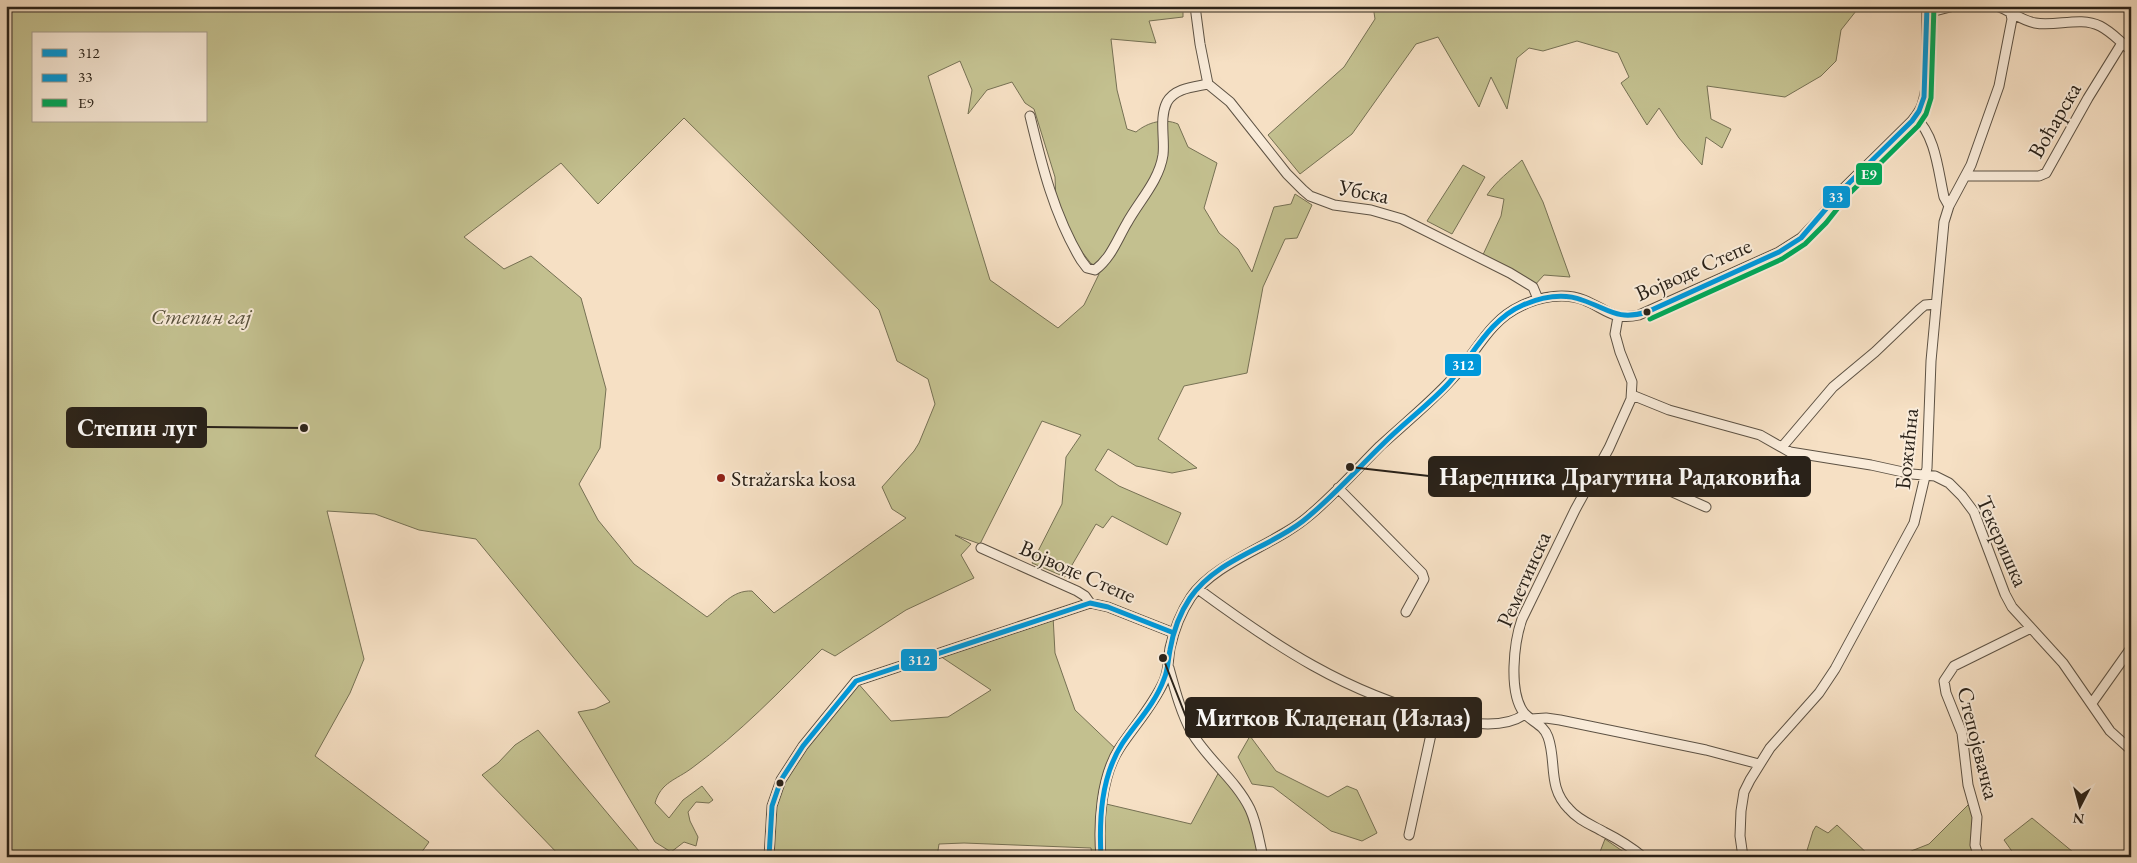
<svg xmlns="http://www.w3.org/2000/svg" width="2137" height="863" font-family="'EB Garamond',serif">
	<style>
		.green { fill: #c3c08f; stroke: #767154; fill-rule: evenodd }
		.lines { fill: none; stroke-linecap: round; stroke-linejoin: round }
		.minor-casing { stroke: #5d5244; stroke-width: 11 }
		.minor { stroke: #f9ebd9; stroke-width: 9 }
		.bus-1-casing { stroke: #f9ebd9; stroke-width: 9 }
		.bus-2-casing { stroke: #f9ebd9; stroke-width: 9 }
		.bus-3-casing { stroke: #f9ebd9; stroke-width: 9 }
		.bus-1 { stroke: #0098da; stroke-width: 5 }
		.bus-2 { stroke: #0098da; stroke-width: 5 }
		.bus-3 { stroke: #00a859; stroke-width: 5 }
		.bus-dot { fill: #2a2219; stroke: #f9ebd9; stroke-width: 2 }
		.poi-dot { fill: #8f2418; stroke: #f9ebd9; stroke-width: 2 }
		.labels { text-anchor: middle; stroke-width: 4; stroke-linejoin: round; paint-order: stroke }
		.street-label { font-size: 22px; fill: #2a2219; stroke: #f9ebd9 }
		.park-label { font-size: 22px; font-style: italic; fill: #58513c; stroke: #f9ebd9 }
		.poi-label { font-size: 22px; fill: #2a2219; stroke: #f9ebd9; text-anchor: start }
		.leader { fill: none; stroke: #2a2219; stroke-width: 2 }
		.callout-dot { fill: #2a2219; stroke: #f9ebd9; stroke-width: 2 }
		.callout { fill: #2a2219; stroke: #2a2219; stroke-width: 2 }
		.callout-label { font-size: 24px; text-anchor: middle; font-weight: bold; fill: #fff }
		.line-badge { stroke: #f9ebd9; stroke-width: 2 }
		.badge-label { font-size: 14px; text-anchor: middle; font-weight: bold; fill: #fff }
	</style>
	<rect width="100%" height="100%" fill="#f6e0c4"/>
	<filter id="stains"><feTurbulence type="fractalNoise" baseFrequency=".004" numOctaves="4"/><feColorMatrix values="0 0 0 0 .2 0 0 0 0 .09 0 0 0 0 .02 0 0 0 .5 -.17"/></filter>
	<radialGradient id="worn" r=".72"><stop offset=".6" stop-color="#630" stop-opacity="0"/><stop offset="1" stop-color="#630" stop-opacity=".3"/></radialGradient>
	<path class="green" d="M6,6H1183V17L1149,21L1156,43L1111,39L1117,90L1127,129L1136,132C1148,122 1164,118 1178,124L1188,147L1217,163L1204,208L1219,233L1238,249L1252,272L1274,207L1291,204L1295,194L1312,205L1297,238L1285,239L1263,287L1247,373L1184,386L1158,439L1197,468L1172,473L1136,466L1108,449L1095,470L1119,486L1181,513L1167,545L1112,516L1103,528L1096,524L1065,577L1032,563L1062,504L1066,457L1081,435L1042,421L980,544L955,535L971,544L961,555L974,578L906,610L835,656L822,649C780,691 740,733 692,768C676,780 661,782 655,803L669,818L683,800L702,786L713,800L709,803L696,802L688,812L690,821L698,837L696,846L684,842L671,852L655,842L578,712L595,709L610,702L476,539L419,530L375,514L327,511L364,659L350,693L315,756L429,842L421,853L424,857H6ZM34,34H206V121H34ZM960,61L972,90L968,114L987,90L1012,82L1025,103L1034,109L1055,177L1056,202L1076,244L1099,274L1084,305L1058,328L990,280L928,76ZM684,118L879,310L897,361L928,379L935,404L919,443L914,451L882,487L892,509L906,518L774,613L752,591C732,590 722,606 707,617L634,564L598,520L579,484L600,448L606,389L581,298L531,256L504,269L464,237L561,163L598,204Z
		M1373,6H1860L1841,30L1836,61L1821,76L1785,97L1707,86L1711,119L1731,129L1722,148L1706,137L1702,165L1679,138L1659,108L1647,125L1621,83L1629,77L1618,53L1577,41L1543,51L1529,48L1517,58L1507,109L1491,77L1479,107L1438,37L1416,44L1352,134L1300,174L1268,135L1344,67L1375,19Z
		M1522,160L1543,202L1570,277L1544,275L1533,287L1481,259L1501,216L1504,199L1487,195C1497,180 1509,172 1522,160Z
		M1463,165L1485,177L1452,234L1427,221Z
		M1053,616L1055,653L1075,710L1118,751L1102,803L1191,824L1220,770L1247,808L1261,857H1092L1091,848L964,843L939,844L937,857H769L771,814L781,780L856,681L891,721L948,717L991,690L937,654Z
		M538,730L644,857H561L482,775L498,763L515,745Z
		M1250,736L1276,771L1328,797L1347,786L1357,790L1377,833L1362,841L1331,831L1273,787L1252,784L1238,757Z
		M1973,800L1979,857H1896L1929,844Z
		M2032,818L2079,857H2016L2004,840Z
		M1837,825L1871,857H1805L1813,831L1816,826L1828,833Z
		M1605,839L1631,857H1598Z"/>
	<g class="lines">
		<g class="minor-casing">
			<path id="minor" d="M1195,6L1200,44L1208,84L1230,102L1287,174L1303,190L1310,196L1334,205L1371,210L1402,219L1510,273L1533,287L1538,299
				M1997,6C2011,11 2020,20 2035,23C2056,27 2080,16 2100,26C2112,32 2120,42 2131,50
				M1927,13L1954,6
				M1030,116C1042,166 1054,215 1081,260L1087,268L1095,270C1111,258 1117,240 1127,223C1139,201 1159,181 1163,155C1165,138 1159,118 1167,102C1175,88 1194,87 1208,84
				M1915,117C1936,136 1938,171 1944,197L1949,206
				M1966,176H2039L2046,173L2088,98L2122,43
				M1618,317L1615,334L1620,352L1632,382L1631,399L1609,448L1575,510L1522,619C1514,642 1508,692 1524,713C1532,722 1544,725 1548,737C1557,762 1547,787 1569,809C1578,820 1592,825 1604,832C1618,839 1631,847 1643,857
				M1632,395L1669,410L1760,435L1790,452L1871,465L1912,474L1935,476L1949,483L1962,496L1974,512L2005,594L2012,607L2063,663L2110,731L2131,750
				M1782,447L1833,387L1875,352L1920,309L1925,305L1936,304
				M1603,461L1706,507
				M1338,488L1422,573L1424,579L1406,612
				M981,548L1077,591L1085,596L1090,603
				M1198,589C1277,647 1344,692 1440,717C1464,723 1504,730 1525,714
				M1169,668C1175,690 1181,713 1192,733C1208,760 1236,780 1250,809C1257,824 1259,841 1263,857
				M2092,703L2131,648
				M1531,719L1546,718L1560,720L1706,750L1759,764
				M1409,835L1435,716
				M769,857L772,806L781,780L803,746L856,681L1090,603L1108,607L1174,633
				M1101,857C1098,824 1101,777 1119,749C1134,726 1153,706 1164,681C1169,670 1168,660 1170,648C1174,630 1181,612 1191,597C1216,561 1276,545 1310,515C1335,494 1357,469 1380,446C1404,424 1430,403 1452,379C1476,354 1488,321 1521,306C1539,297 1564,292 1584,300C1606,309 1613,321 1639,315L1779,252L1801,238L1820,218L1843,189L1912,121C1916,116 1920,111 1922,105C1931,80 1926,34 1927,6
				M1743,857L1740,836L1741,811L1744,792L1750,780L1770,748L1819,693L1835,669L1914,523L1927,468L1931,361L1944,222L1949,206L1971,165L1999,86L2012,19L2009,6
				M1979,857L1975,845L1977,817L1968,785L1962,733L1946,693L1944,681L1954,666L2031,628"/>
		</g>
		<use href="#minor" class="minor"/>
		<g class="bus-1-casing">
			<path id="bus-1" d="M769,857L772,806L781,780L803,746L856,681L1090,603L1108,607L1174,633
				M1101,857C1099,819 1101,777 1122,744C1136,723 1155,704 1164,679C1168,670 1168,660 1170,650C1173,632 1180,613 1190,598C1217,559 1267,549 1303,521C1332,498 1357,469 1384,443C1404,423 1427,406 1447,385C1472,358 1488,320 1523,305C1542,297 1563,293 1582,300C1609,309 1617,321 1647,312"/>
		</g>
		<g class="bus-2-casing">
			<path id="bus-2" d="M1647,312L1779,252L1801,238L1843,189L1912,121L1919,111L1924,97L1927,6"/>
		</g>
		<g class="bus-3-casing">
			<path id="bus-3" d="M1650,319L1782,259L1805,244L1826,223L1849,194L1918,126L1926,114L1931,98L1934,6"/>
		</g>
		<use href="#bus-1" class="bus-1"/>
		<use href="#bus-2" class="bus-2"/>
		<use href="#bus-3" class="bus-3"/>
	</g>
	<g class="bus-dot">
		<circle cx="1647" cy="312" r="4.5"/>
		<circle cx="780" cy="783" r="4.5"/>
	</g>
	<circle class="poi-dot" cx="721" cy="478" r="5"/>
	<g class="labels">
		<g class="street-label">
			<text transform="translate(2054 120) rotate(-60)" y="8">Воћарска</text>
			<text transform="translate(1364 191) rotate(11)" y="8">Убска</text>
			<text transform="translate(1693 269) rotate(-24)" y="8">Војводе Степе</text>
			<text transform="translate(1906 449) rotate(-84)" y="8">Божићна</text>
			<text transform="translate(2003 541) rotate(66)" y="8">Текеришка</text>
			<text transform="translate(1078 571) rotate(24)" y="8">Војводе Степе</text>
			<text transform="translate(1523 579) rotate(-66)" y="8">Реметинска</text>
			<text transform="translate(1979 743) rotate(76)" y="8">Степојевачка</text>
		</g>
		<g class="park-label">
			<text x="201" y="324">Степин гај</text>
		</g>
		<g class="poi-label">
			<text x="731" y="486">Stražarska kosa</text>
		</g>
	</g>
	<path class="leader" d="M304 428L206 427M1350 467L1429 476M1163 658L1186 717"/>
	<g class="callout-dot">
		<circle cx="304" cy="428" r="5"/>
		<circle cx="1350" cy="467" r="5"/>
		<circle cx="1163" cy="658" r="5"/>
	</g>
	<g class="callout">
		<rect x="67" y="408" width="139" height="39" rx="5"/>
		<rect x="1429" y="457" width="381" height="39" rx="5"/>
		<rect x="1186" y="698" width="295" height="39" rx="5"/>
	</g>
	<g class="callout-label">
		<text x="137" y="436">Степин луг</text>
		<text x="1620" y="485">Наредника Драгутина Радаковића</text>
		<text x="1333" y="726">Митков Кладенац (Излаз)</text>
	</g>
	<g class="line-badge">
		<rect x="1855" y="162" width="28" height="24" rx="5" fill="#00a859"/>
		<rect x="1822" y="185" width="29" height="24" rx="5" fill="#0098da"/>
		<rect x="1444" y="353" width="38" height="24" rx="5" fill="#0098da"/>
		<rect x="900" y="648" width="38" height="24" rx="5" fill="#0098da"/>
	</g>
	<g class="badge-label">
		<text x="1869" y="179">E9</text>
		<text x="1836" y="202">33</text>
		<text x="1463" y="370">312</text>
		<text x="919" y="665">312</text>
	</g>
	<rect width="2137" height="863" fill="none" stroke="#f6e0c4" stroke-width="25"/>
	<rect x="8" y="8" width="2122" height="848" fill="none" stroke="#2a2219" stroke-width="2.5"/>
	<rect x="12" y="12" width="2112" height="838" fill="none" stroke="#2a2219"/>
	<rect x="32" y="32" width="175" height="90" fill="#f9ebd9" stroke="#a69b8c"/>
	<rect x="42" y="49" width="25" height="8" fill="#0098da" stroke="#a69b8c"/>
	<text x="78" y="58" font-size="15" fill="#2a2219">312</text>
	<rect x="42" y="74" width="25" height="8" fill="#0098da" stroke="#a69b8c"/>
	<text x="78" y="82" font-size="15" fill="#2a2219">33</text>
	<rect x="42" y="99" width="25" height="8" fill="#00a859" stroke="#a69b8c"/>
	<text x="78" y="108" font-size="15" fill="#2a2219">E9</text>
	<g transform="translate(2080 806) rotate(186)" stroke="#f9ebd9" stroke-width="4" paint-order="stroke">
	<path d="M0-4L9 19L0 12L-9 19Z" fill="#2a2219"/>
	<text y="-8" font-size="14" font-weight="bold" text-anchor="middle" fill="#2a2219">N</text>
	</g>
	<rect width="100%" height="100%" filter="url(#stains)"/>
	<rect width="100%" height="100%" fill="url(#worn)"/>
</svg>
